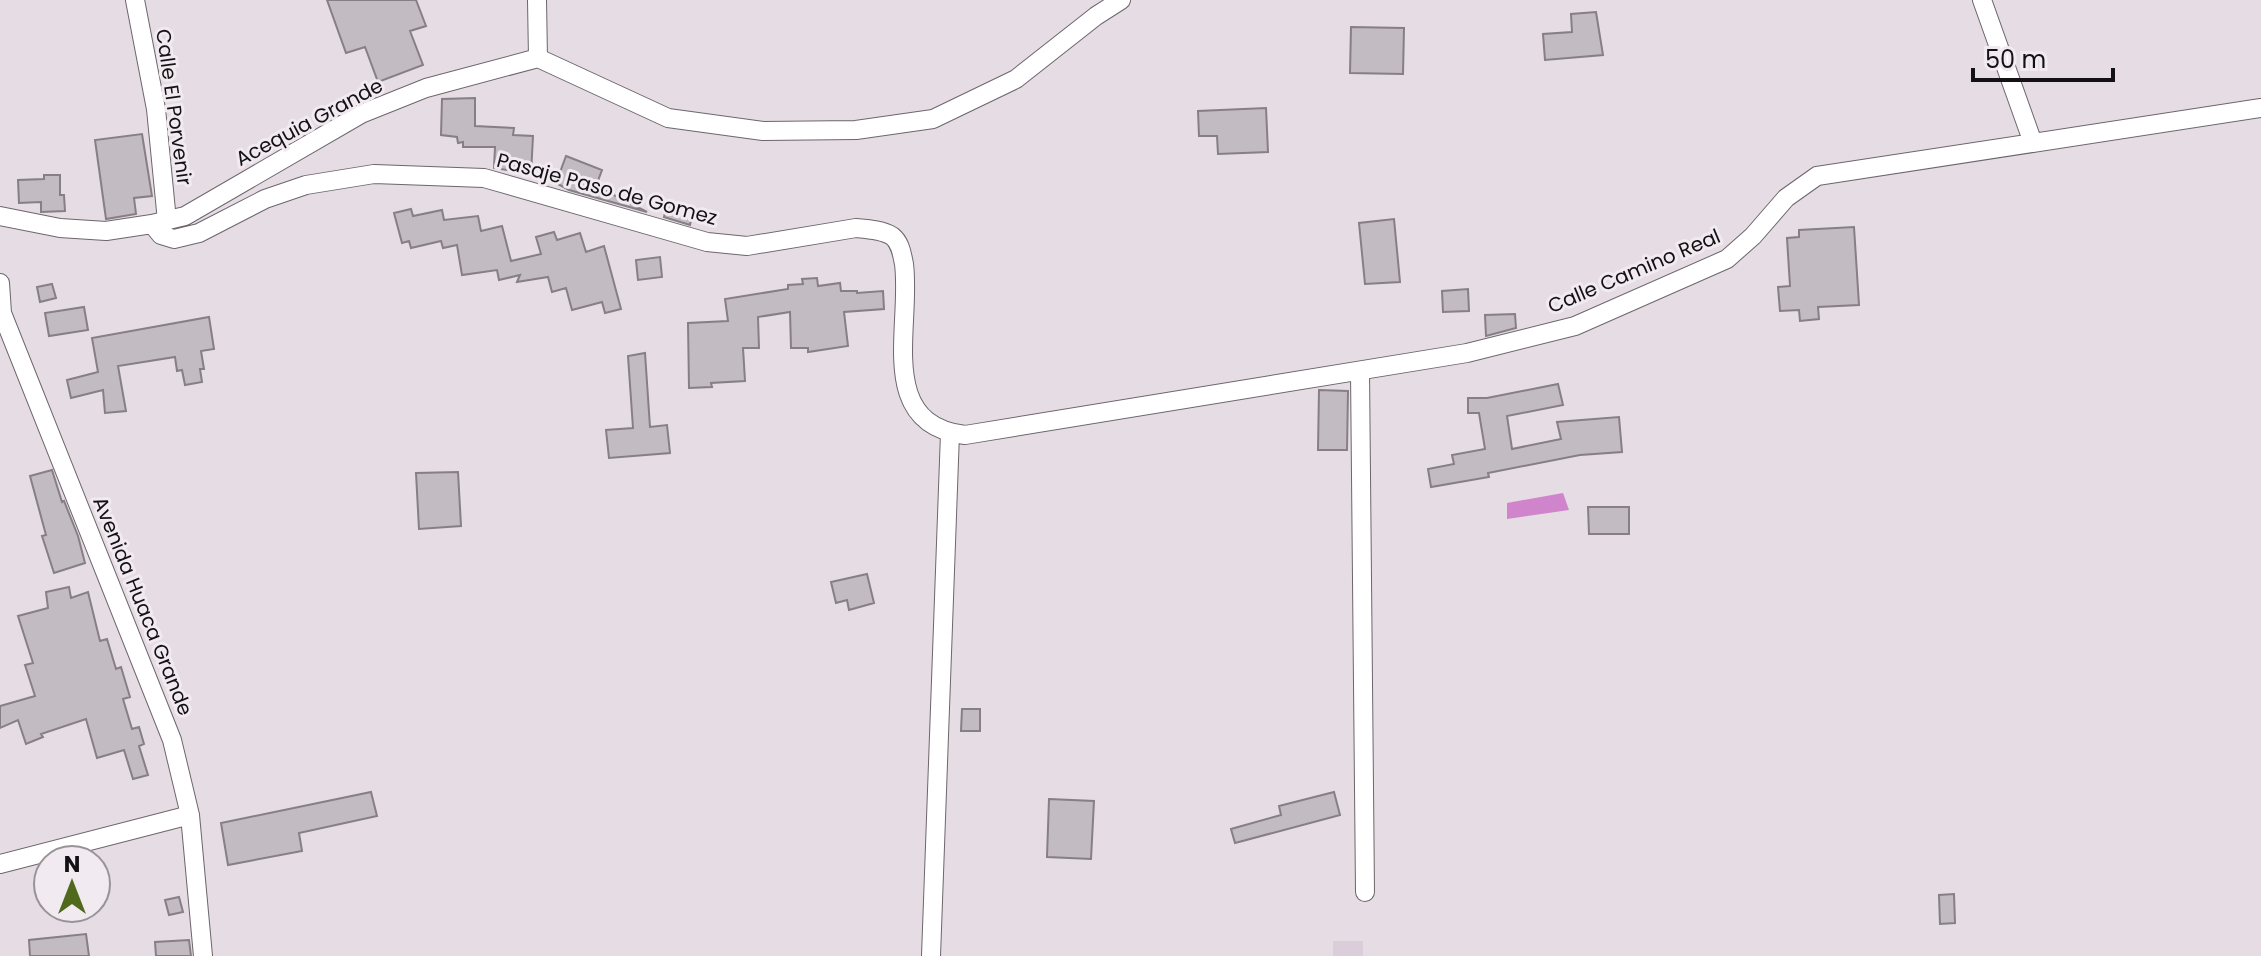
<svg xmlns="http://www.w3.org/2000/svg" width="2261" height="956" font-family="Poppins,sans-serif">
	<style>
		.built { fill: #dbcdda }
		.water { fill: #cf84cc }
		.building { fill: #c3bbc2; stroke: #867f86; stroke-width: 2 }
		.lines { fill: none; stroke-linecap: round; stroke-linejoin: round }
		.minor-casing { stroke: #6d666d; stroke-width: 20 }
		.minor { stroke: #fff; stroke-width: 18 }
		.labels { text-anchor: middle; stroke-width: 6; stroke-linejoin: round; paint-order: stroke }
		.street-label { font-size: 20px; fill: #131113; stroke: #f2eaf1 }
	</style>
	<rect width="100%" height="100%" fill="#e5dce4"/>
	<path class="built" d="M1333,941H1363V956H1333Z"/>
	<path class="water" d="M1563,493L1569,510L1507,519V503Z"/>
	<path class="building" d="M327,0H416L426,26L410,31L423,65L378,82L365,47L346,53Z
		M1596,12L1603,55L1545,60L1543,34L1572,32L1571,14Z
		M1351,27L1404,28L1403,74L1350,73Z
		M475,98V126L514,128L513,135L533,136L531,174L494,168L495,147H463V142L458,143L457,137L441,135L442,99Z
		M1266,108L1268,152L1218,154L1217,136H1199L1198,111Z
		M142,134L152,196L134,198L136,214L106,219L95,140Z
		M566,156L602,170L596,186L647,212L569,190L556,183Z
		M44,175H60V195H64L65,211L41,212V202L19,203L18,180L44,179Z
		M667,204L693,211L690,225L664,217Z
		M411,209L413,216L442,210L444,220L478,216L481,231L502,226L511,261L541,254L536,237L554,232L557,240L580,233L586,252L604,246L621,309L605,313L602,302L572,310L566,288L552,292L548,277L517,282L520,275L499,280L497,270L462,275L457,245L443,248L441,241L411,248L409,241L402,243L394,213Z
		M1394,219L1400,282L1365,284L1359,223Z
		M1854,227L1859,305L1818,307L1819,319L1800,321L1799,310L1780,311L1778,287L1790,286L1787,238L1799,237V230Z
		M660,257L662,277L638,280L636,260Z
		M817,278L818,286L840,283L841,291H857V293L883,291L884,309L844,312L848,346L808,352V348H791L790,312L758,317L759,348H743L745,381L711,383L712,387L689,388L688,323L728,321L725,299L788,289V285L803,284L802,279Z
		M52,284L56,298L40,302L37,287Z
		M1468,289L1469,311L1443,312L1442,291Z
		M84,307L88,330L49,336L45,313Z
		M1515,314L1516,328L1486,336L1485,315Z
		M209,317L214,349L201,351L204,369H200L202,382L185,385L182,370L177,371L175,357L118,366L126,411L105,413L103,390L71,398L67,380L98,372L92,338Z
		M645,353L650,427L667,425L670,453L609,458L606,430L633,428L628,356Z
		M1558,384L1563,405L1507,416L1512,449L1561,439L1557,422L1619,417L1622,452L1580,455L1488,473L1489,477L1431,487L1428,469L1454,464L1452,455L1485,449L1479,413H1468V398H1487Z
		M1319,390L1348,391L1347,450H1318Z
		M52,470L62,502L64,501L78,536L85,563L54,573L42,536L46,535L30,476Z
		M458,472L461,526L419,529L416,473Z
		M1588,507H1629V534H1589Z
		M867,574L874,603L849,610L847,600L836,603L831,582Z
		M69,587L71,598L88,592L100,641L107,639L116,669L121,667L130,697L123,699L132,729L139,727L144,744L139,746L148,775L133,779L124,750L97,758L86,719L41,734L43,737L26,744L18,720L0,728V706L35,696L25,665L33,663L18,616L48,608L46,592Z
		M962,709H980V731H961Z
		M371,792L377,816L299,833L302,851L228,865L221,823Z
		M1334,792L1340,815L1235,843L1231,829L1281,815L1279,806Z
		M1049,799L1094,801L1091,859L1047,857Z
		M1954,894L1955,923L1940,924L1939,895Z
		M179,897L183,912L169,915L165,900Z
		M86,934L89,956H30L29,940Z
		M189,940L191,956H156L155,942Z"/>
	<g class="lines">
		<g class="minor-casing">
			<path id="minor" d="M135,0L156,109L167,221
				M537,0L538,58
				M1982,0L2033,143
				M0,216L60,228L106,231L152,224L185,216L361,114L426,88L538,58L668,118L763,131L856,130L933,119L1016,79L1096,16L1121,0
				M152,224L161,235L174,239L199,233L265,199L306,185L374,174L484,178L707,242L747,246L856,228C867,229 883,230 892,236C901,243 902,255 904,264C912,326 875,424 965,435L1467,353L1575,326L1727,259L1753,236L1786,198L1817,176L2261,108
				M0,283L2,313L172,740L190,815L203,956
				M1360,371L1365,892
				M0,864L190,815
				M931,956L950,433"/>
		</g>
		<use href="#minor" class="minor"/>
	</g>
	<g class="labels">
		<g class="street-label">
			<text transform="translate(174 107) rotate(82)" y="7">Calle El Porvenir</text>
			<text transform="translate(309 122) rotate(-28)" y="7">Acequia Grande</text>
			<text transform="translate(607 189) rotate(15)" y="7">Pasaje Paso de Gomez</text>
			<text transform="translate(1634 271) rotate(-23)" y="7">Calle Camino Real</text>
			<text transform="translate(143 606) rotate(68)" y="7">Avenida Huaca Grande</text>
		</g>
	</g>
	<g transform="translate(72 884)"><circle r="38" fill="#f2eaf1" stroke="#999398" stroke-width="2"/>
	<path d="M0-6L14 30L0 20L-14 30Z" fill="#4f6a1c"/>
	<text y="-12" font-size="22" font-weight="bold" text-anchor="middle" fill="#131113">N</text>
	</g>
	<path d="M1973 68v12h140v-12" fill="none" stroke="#131113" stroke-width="4"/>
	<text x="1985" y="68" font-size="24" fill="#131113" stroke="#f2eaf1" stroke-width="6" paint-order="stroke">50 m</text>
</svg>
